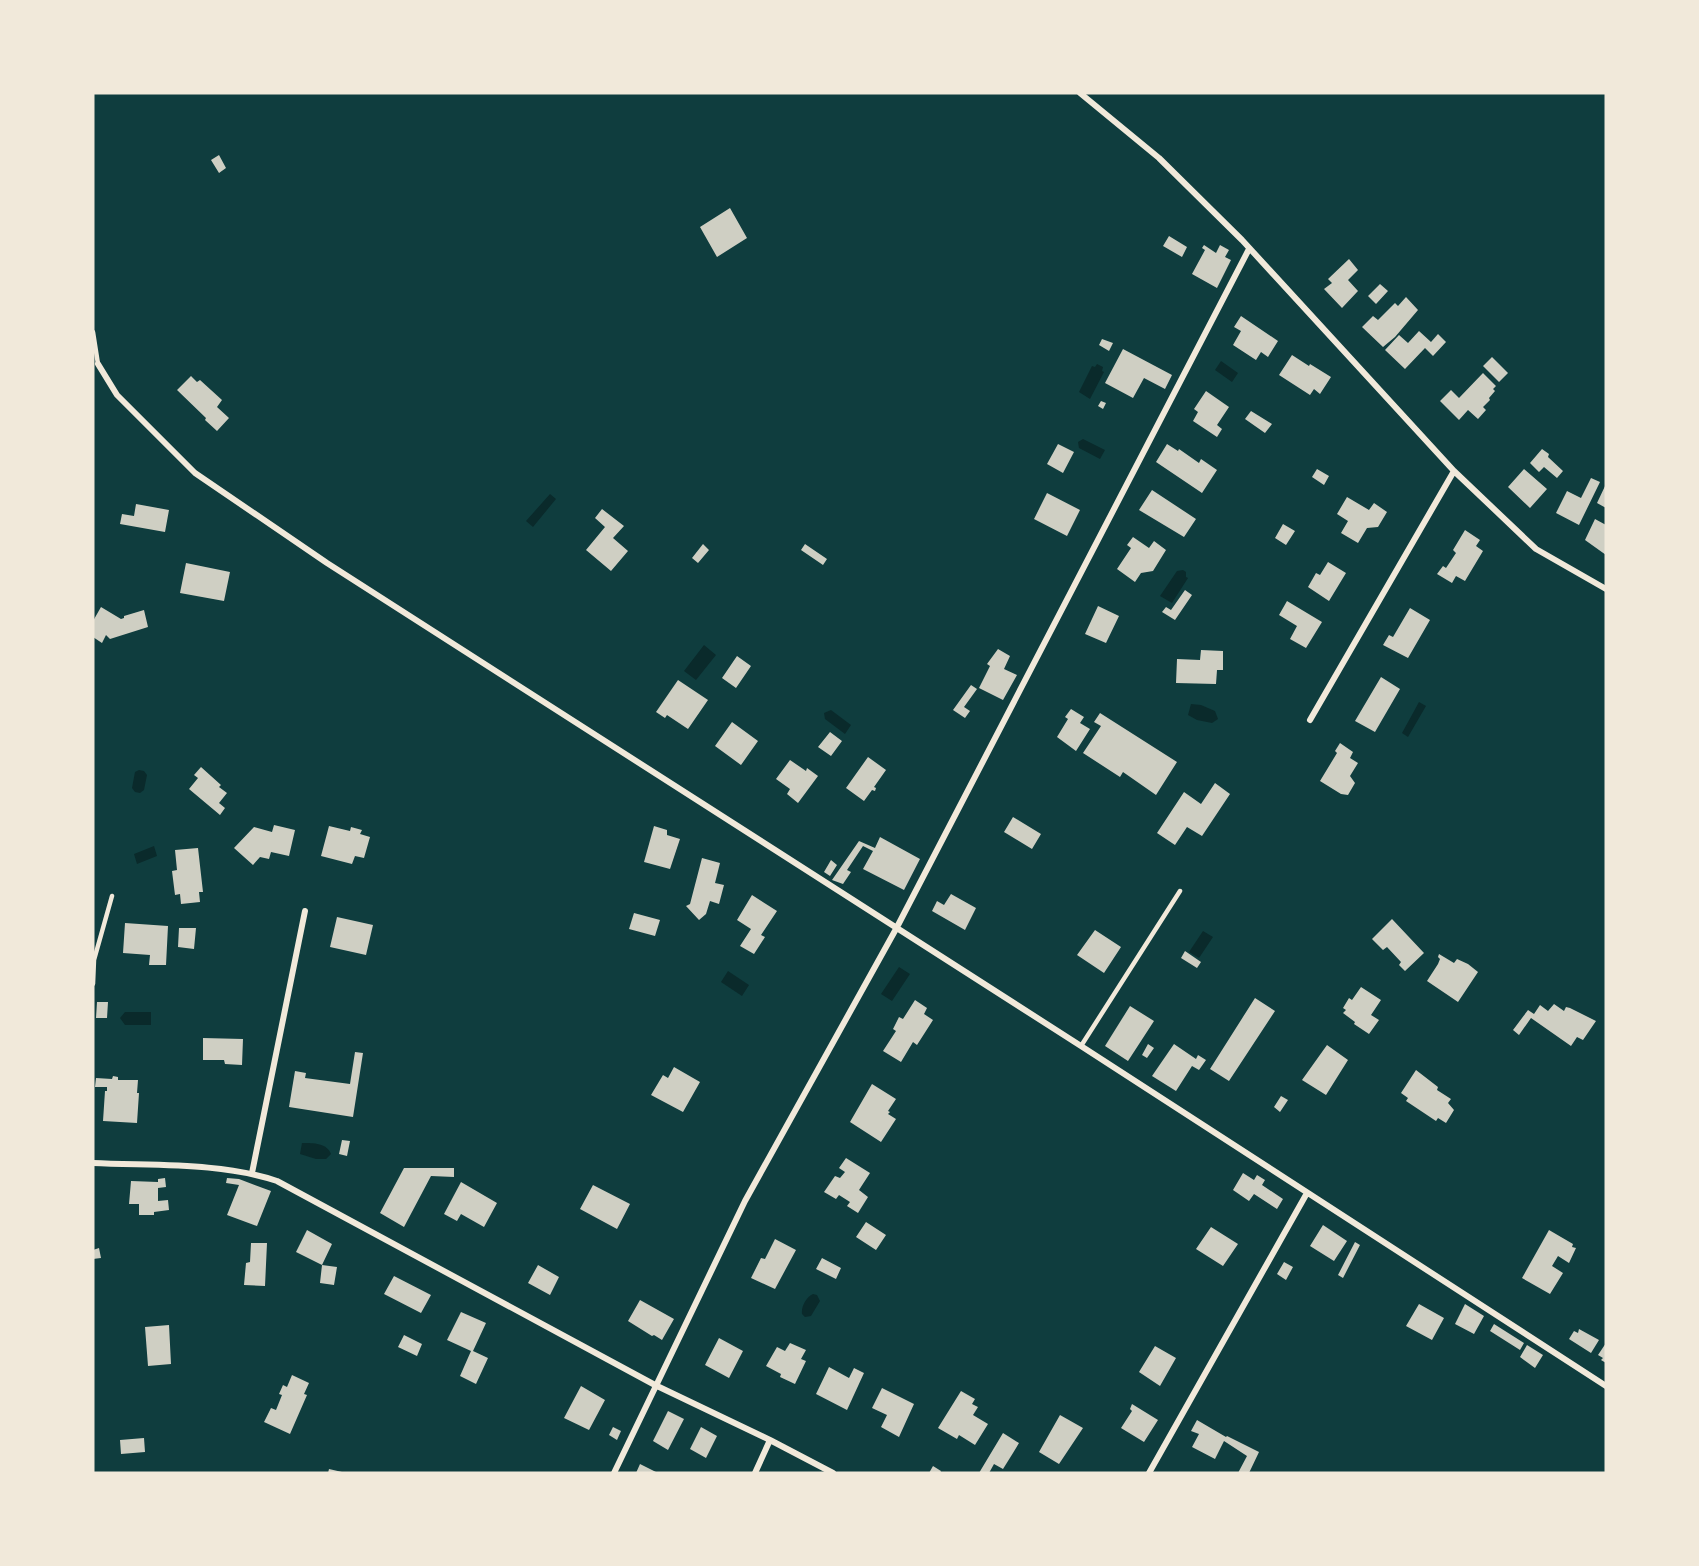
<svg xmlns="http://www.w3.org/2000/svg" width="1699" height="1566" font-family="Overpass,sans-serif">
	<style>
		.water { fill: #0a2a2b }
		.building { fill: #cfcfc3 }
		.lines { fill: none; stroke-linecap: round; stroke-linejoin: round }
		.service { stroke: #f1e9da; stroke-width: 4.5 }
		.minor { stroke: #f1e9da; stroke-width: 6 }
	</style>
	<rect width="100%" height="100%" fill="#0f3d3e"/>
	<path class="water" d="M1221,361L1238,373L1232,382L1215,370Z
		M1097,364L1103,367L1102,371L1104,372L1090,399L1079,392L1092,366L1095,367Z
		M1083,439L1105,450L1100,459L1079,448L1078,442Z
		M550,494L556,499L533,527L526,521Z
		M1183,570L1186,572V577L1188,578L1172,603L1160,596L1177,571Z
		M704,645L716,655L696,680L684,671Z
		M1419,702L1426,706L1408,737L1402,733Z
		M1191,704L1201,705L1215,711L1218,719L1212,723L1197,720L1188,715Z
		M831,710L851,725L845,734L825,719L824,713Z
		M139,770L144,771L147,775L144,790L140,793L135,792L132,788L135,772Z
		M154,846L157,856L137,864L134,854Z
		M1203,931L1213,937L1199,958L1189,952Z
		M899,967L910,974L892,1001L881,994Z
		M728,971L749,985L742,996L721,982Z
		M125,1012H151V1025H125L120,1018Z
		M302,1143C314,1143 327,1143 331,1154L326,1159H316L300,1154Z
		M813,1294L817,1295L820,1301L811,1316L805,1317L802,1314C801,1307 806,1297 813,1294Z"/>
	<path class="building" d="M219,155L226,168L219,173L211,160Z
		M730,208L747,238L717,257L700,227Z
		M1169,236L1187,247L1182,257L1163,246Z
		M1204,245L1216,253L1220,245L1229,250L1225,257L1231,260L1217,288L1192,274L1205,250L1202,248Z
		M1349,259L1358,270L1348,280L1358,291L1342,308L1324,289L1332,283L1328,279Z
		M1380,284L1388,291L1376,304L1368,296Z
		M1406,297L1418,310L1395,337L1383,347L1362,327L1373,316L1378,320L1395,303L1398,306Z
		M1241,316L1278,341L1268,357L1261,352L1256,360L1233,345L1241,331L1234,327Z
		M1419,331L1431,342L1438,334L1446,342L1433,356L1425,348L1405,369L1385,350L1399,335L1408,343Z
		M1102,339L1113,343L1109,351L1099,345Z
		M1123,349L1172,375L1165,389L1144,378L1133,398L1105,383Z
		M1292,355L1309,366L1310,364L1331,377L1320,394L1314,389L1310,395L1279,375Z
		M1492,357L1508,373L1499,382L1483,366Z
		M1483,373L1496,386L1493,389L1495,391L1489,398L1490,400L1483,407L1486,410L1478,419L1468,410L1459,420L1440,401L1451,390L1459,398Z
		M191,376L197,382L200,380L222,400L217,407L229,418L217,431L205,420L206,418L177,390Z
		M1206,391L1229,407L1217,425L1222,429L1217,437L1193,421L1198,412L1194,409Z
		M1101,401L1106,403L1103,409L1098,406Z
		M1251,411L1272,424L1265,433L1245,419Z
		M1058,444L1074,452L1063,473L1047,464Z
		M1167,444L1178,451L1179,449L1199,463L1201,459L1217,470L1202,493L1156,462Z
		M1542,449L1549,454L1548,457L1563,471L1557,478L1544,467L1539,472L1530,463Z
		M1317,469L1329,476L1324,485L1312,477Z
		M1524,469L1547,489L1530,508L1508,487Z
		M1591,478L1600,482L1579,525L1556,513L1567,491L1581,498Z
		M1606,484V508L1597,503Z
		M1152,490L1196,519L1184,537L1139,510Z
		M1047,493L1080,510L1067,536L1034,519Z
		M1347,497L1369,510L1374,503L1387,512L1378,527L1367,528L1358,543L1341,533L1348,521L1337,514Z
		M136,504L169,510L165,532L120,524L122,514L134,516Z
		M602,509L624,526L613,538L628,551L611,571L586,550L605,527L595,518Z
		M1595,519L1606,525V555L1585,540Z
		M1283,524L1295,531L1286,545L1275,538Z
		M1465,530L1480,540L1476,546L1483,551L1465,581L1456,576L1452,583L1437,574L1443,566L1446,568L1456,553L1453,550Z
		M1133,537L1149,548L1154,541L1166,550L1153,571L1141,573L1135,582L1117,569L1131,548L1127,545Z
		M703,544L709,550L698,563L692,558Z
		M805,544L827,559L823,565L801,550Z
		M1328,562L1346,573L1329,601L1308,587L1316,573L1320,575Z
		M186,563L230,572L224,601L180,593Z
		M1185,590L1192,595L1175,620L1162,612L1166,607L1171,610Z
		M1287,601L1322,622L1306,648L1290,639L1297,626L1279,615Z
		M1098,606L1119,616L1106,643L1085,634Z
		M101,607L121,619L124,618V616L144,610L148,627L110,639L106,635L102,643L93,637V621Z
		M1410,608L1430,620L1408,658L1383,645L1389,635L1393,637Z
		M998,649L1010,656L1004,669L1017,675L1003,700L979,688L990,666L987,664Z
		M1201,650L1223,651V670H1217L1216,684L1176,683L1177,659L1200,660Z
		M737,656L751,666L736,688L722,678Z
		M1381,677L1400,689L1375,732L1355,721Z
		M678,680L708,700L688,729L667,715L665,718L656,712Z
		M971,685L977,689L964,707L970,711L965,718L953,710Z
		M1071,709L1084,717L1080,723L1090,729L1076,751L1057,737L1068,719L1065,717Z
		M1100,713L1177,762L1156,795L1123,772L1120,777L1083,753L1101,726L1094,722Z
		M732,722L758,741L741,765L715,746Z
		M830,732L842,741L831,756L818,747Z
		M1340,743L1353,752L1350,758L1358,763L1350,776L1355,783L1348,795L1341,794L1320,781L1337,753L1335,751Z
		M868,757L886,770L874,787L876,788L875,791L872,790L864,801L846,788Z
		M790,760L806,771L807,768L818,776L798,803L787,794L790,789L776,779Z
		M201,767L221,785L219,787L227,793L219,803L225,808L220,815L189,789L198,778L194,775Z
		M1215,783L1230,794L1202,836L1187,827L1175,845L1157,833L1184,792L1201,804Z
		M1013,817L1041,834L1032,849L1004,832Z
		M274,825L295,830L289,856L271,852L269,859L260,857L253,865L234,848L254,827L272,832Z
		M329,826L350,831L351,827L362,830L360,834L370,837L364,858L355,856L352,864L321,856Z
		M654,826L667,830V835L680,839L670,869L644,862Z
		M880,837L920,859L904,890L863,869L873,851L863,846L847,870L851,872L843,884L832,880L859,841L875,848Z
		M198,848L203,892H199L200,902L181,904L180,894L175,895L172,871L177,870L175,850Z
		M702,858L720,863L715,883L724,885L719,904L710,901L706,914L699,920L686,906L690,904Z
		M831,860L837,865L830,876L824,872Z
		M951,894L976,908L965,930L932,911L937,901L944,905Z
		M752,895L777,911L761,935L765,937L754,954L740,946L751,929L737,920Z
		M634,913L660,920L655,936L629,929Z
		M337,917L373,925L366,955L330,947Z
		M1392,919L1424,953L1405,971L1399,965L1401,962L1387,947L1383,950L1372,939Z
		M125,923L168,926L166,965H149L150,955L123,953Z
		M179,928H196L194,949L178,947Z
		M1095,930L1121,947L1104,973L1077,955Z
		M1185,951L1201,962L1197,968L1181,958Z
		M1439,954L1454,963L1457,959L1468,964L1478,972L1458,1002L1427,981L1438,964L1440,959L1438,957Z
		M1361,987L1381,1000L1371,1015L1379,1020L1369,1034L1354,1024L1355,1022L1343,1013L1346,1010L1343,1008L1349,998L1352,1000Z
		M1255,998L1275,1011L1229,1081L1210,1069Z
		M915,1000L927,1008L924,1014L933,1020L917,1045L913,1042L901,1062L883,1051L896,1031L893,1029L899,1017L903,1019Z
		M97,1002H108L107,1018H96Z
		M1554,1004L1564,1011L1566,1007L1570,1008L1596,1021L1583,1040L1577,1037L1571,1046L1531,1018L1519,1035L1513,1030L1528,1010L1534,1014L1540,1005L1548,1011Z
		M1130,1006L1154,1021L1128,1061L1105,1046Z
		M203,1038L243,1039L242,1065L225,1064L224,1060H203Z
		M1148,1044L1154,1048L1147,1058L1142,1055Z
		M1174,1044L1196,1059L1198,1055L1206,1060L1199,1070L1192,1066L1176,1091L1152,1076Z
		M1327,1045L1348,1060L1326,1095L1302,1080Z
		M355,1052L363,1053L353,1117L289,1107L295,1071L306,1073L305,1078L350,1084Z
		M674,1067L700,1082L683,1112L651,1095L663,1075L668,1078Z
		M1416,1070L1438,1087L1437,1090L1451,1099L1448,1103L1454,1110L1446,1123L1438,1118L1436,1121L1406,1101L1408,1098L1401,1093Z
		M113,1076L118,1077V1080H138L137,1093H139L137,1123L103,1121L105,1091H107V1087H95L96,1078L112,1079Z
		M872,1084L896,1099L888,1111L890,1112L888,1114L896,1119L881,1142L850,1122Z
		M1281,1096L1288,1100L1280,1112L1274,1107Z
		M342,1140L350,1141L347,1156L339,1154Z
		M846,1158L870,1173L859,1190L868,1197L858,1213L847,1206L850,1202L839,1195L836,1199L824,1192L835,1176L840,1178L845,1172L839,1168Z
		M404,1168H454V1177L431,1176L404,1227L380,1213Z
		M1243,1173L1254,1180L1257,1175L1265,1180L1262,1185L1283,1199L1277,1209L1254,1194L1249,1201L1233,1190Z
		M165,1178L166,1187L158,1188V1201L168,1200L169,1210L154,1212V1215H139V1204H129L131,1181L158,1182V1179Z
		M227,1178L239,1179L271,1191L257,1226L227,1215L239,1185L226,1183Z
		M461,1182L497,1203L484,1227L461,1214L457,1221L444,1214Z
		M593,1185L630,1204L617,1229L580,1209Z
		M866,1222L886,1235L876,1250L856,1237Z
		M1323,1225L1347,1241L1334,1261L1310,1246Z
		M1211,1227L1238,1244L1223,1266L1196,1249Z
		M307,1230L332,1244L322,1265L296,1252Z
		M1549,1230L1573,1244L1572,1247L1576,1248L1569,1263L1558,1256L1552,1266L1563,1273L1550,1294L1522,1278Z
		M775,1239L796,1250L775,1289L751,1278L761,1258L765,1259Z
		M1355,1242L1360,1245L1343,1278L1338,1275Z
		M251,1243H267L265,1286L244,1285L246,1263L250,1262Z
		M99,1248L101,1258L93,1259V1250Z
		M822,1258L841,1268L836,1279L816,1269Z
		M1284,1262L1293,1267L1286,1280L1277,1274Z
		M322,1265L337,1267L334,1285L320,1283Z
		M538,1265L559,1277L550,1295L528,1283Z
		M394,1276L431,1295L421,1313L384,1294Z
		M640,1300L674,1319L662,1340L654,1335L652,1336L628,1321Z
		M1419,1304L1444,1318L1432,1340L1406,1326Z
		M1465,1304L1484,1316L1474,1334L1455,1324Z
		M461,1312L486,1323L473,1351L488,1358L476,1384L460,1376L471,1351L447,1340Z
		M1494,1324L1524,1343L1520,1350L1490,1331Z
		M169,1325L171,1364L148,1366L145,1327Z
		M1579,1329L1599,1340L1591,1353L1569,1339L1574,1331L1578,1333Z
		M404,1335L422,1344L417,1356L398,1347Z
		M719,1338L743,1351L729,1378L705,1365Z
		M790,1343L806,1350L801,1359L806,1361L795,1384L780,1377L781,1374L766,1366L777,1347L785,1351Z
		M1606,1343V1363L1601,1360L1603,1358L1598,1355Z
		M1527,1345L1543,1355L1535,1368L1520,1357Z
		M1155,1346L1176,1358L1160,1386L1139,1372Z
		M829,1367L849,1378L854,1368L864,1373L847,1410L816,1394Z
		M292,1375L309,1383L304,1394L307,1395L290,1434L264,1422L271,1408L276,1410L282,1395L279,1394L283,1385L287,1387Z
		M581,1386L605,1400L589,1430L564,1418Z
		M882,1388L914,1404L899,1437L881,1427L887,1415L872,1408Z
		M961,1391L975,1399L972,1404L978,1407L973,1415L988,1424L975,1445L959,1435L957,1439L938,1428Z
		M1132,1404L1158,1420L1144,1442L1121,1428L1132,1411L1130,1409Z
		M668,1411L684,1419L668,1450L653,1441Z
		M1060,1415L1083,1428L1059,1464L1039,1452Z
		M1197,1420L1226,1437L1227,1436L1259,1452L1249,1473H1238L1247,1456L1224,1441L1215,1459L1192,1447L1199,1434L1191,1431Z
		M613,1427L621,1431L617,1440L609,1435Z
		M701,1427L717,1436L706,1458L690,1449Z
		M1003,1433L1019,1443L1013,1453L1003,1469L994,1464L989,1473H979Z
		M144,1438L145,1452L121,1454L120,1440Z
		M640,1464L658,1473H636Z
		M933,1466L941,1471L940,1473H929Z
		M329,1469L342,1472V1473H328Z"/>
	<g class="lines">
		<path class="service" d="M93,332L98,364
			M93,984L94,960L112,896
			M1081,1046L1180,891"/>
		<path class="minor" d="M1080,93L1159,158L1242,240L1454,471L1536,549L1606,589
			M98,364L117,395L195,473L327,563L1081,1046L1606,1386
			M1310,720L1454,471
			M93,1163C153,1166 220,1162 277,1181L655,1385L770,1440L833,1473
			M252,1173L305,911
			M614,1473L745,1201L896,929L1249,249
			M755,1473L770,1440
			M1149,1473L1307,1193"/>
	</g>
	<rect width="1699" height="1566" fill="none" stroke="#f1e9da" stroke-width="189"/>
</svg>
